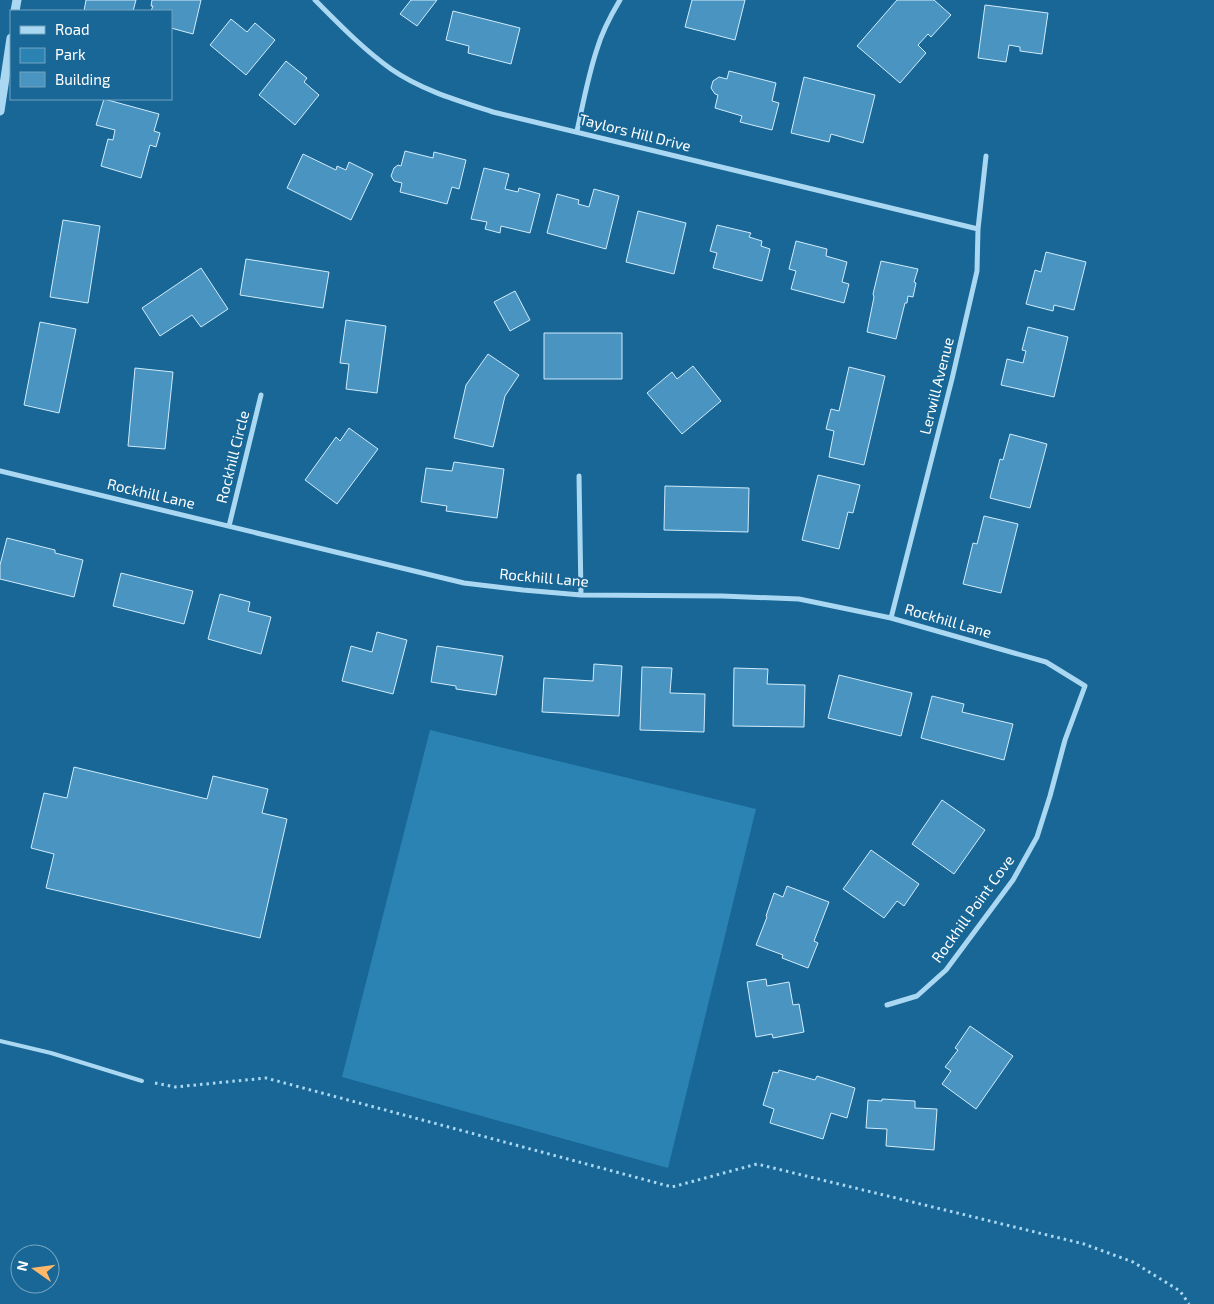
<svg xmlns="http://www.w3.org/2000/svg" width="1214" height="1304" font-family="'Exo 2',sans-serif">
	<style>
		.green { fill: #2b83b4 }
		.building { fill: #4994c0; stroke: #d1ecfc }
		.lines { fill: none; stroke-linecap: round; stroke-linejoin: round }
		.path { stroke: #aad7f1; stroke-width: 3; stroke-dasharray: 2.5 4; stroke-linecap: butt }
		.service { stroke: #aad7f1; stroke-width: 4 }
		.minor { stroke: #aad7f1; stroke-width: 5 }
		.tertiary { stroke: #aad7f1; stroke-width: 9 }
		.labels { text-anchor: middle; stroke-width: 4; stroke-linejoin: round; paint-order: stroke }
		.street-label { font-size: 15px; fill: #fff; stroke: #186796 }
	</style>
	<rect width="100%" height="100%" fill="#186796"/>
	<path class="green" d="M430,730L756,809L668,1168L342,1077Z"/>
	<path class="building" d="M86,0H136L133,11H84Z
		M152,0H201L193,34L171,28V11H151L153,6H151Z
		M411,0H437L417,26L400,14Z
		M692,0H745L735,40L685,27Z
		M897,0H934L951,15L931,37L928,34L918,45L926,53L900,83L857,46Z
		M985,5L1048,13L1042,54L1020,51V47L1009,45L1006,62L978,58Z
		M453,11L520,28L511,64L468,53L469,46L446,40Z
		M231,19L247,32L255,23L275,40L246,75L210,45Z
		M286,61L307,78L304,82L319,95L295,125L259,95Z
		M729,71L776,83L772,101L779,103L772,130L740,122L742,116L715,108L718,95L715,94L711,88L713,81L719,77L727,79Z
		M804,77L875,95L863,143L831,134L829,142L791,133Z
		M104,99L159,114L154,131L160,133L156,147L150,145L141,178L101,166L108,139L113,140L115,130L96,125Z
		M405,151L433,158L434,152L466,160L459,189L452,187L447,204L400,192L402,183L394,181L391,176L394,168L398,165L401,166Z
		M303,154L336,170L337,166L346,170L349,162L373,174L351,220L287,188Z
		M484,168L509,174L505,189L518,192L519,188L540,194L530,233L501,226L500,233L485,229L487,222L471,219Z
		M594,189L619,196L606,249L547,233L557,194L579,200L578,204L589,207Z
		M638,211L686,223L674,274L626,262Z
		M63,220L100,226L88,303L50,297Z
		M717,225L751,233L749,237L762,241L761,246L770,249L762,281L713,268L717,253L710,251Z
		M796,241L827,249L826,256L847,262L842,282L849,284L844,303L791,289L796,271L789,269Z
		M1046,252L1086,262L1074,310L1054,305L1053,311L1026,304L1035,270L1041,272Z
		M246,259L329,272L323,308L240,295Z
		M881,261L918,269L914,282L916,283L913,297L908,296L907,303H905L896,339L867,332L874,297L873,294Z
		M201,268L228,309L201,327L192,315L160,336L142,308Z
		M515,291L530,320L510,331L494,302Z
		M346,320L386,326L377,393L346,389L349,364L340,363Z
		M40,322L76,329L59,413L24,405Z
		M1028,327L1068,337L1054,397L1001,385L1007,359L1023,363L1026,351L1022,350Z
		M544,333H622V379H544Z
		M488,354L519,375L505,396L493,447L454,438L466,385Z
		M693,366L721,401L682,434L647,393L672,372L677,379Z
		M849,367L885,376L864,465L829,457L834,431L826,429L831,409L839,411Z
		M135,368L173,372L165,449L128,446Z
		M349,428L378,449L337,504L305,480L336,437L340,441Z
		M1010,434L1047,444L1030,508L990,498L1000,459L1003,460Z
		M454,462L504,469L497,518L446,511L447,506L421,502L426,468L452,471Z
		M818,475L860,485L853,513L848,512L839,549L802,540Z
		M665,486L749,488L748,532L664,530Z
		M984,516L1018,524L1001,593L963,584L973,543L977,544Z
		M7,538L55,550V553L83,560L74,597L0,579V565Z
		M121,573L193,591L184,624L113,606Z
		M220,594L250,602L248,611L271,617L261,654L208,639Z
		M377,632L407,640L393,694L342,681L351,646L372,652Z
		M437,646L503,656L496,695L456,689V686L431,682Z
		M594,664L622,666L619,716L542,712L544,678L593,681Z
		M642,667L672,668L670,693L705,694L704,732L640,730Z
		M734,668L768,669L767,684L805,685L804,727L733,726Z
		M839,675L912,693L901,736L828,718Z
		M932,696L964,704L962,712L1013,724L1004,760L921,738Z
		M74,767L207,799L213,776L268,789L262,813L287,819L260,938L46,888L54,854L31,848L44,793L67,798Z
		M942,800L985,830L954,874L912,844Z
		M871,850L919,884L904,906L897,901L884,918L843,889Z
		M787,886L829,902L814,941L818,943L808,968L782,958L783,955L756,945L767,917L766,916L774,893L783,897Z
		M766,979L767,986L789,982L793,1005L799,1004L804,1032L773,1038L772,1034L756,1037L747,982Z
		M970,1026L1013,1056L976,1109L942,1084L951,1071L945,1067L958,1050L955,1048Z
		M779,1070L815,1080L817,1076L855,1088L847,1118L831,1113L823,1139L770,1123L774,1109L763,1105L773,1072L778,1073Z
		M882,1099L915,1101V1108L937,1109L934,1150L886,1146L887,1129L866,1128L868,1100L882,1101Z"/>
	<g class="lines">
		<path class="path" d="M155,1083L175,1087L266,1078L672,1187L757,1164L1084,1244L1133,1262L1180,1291L1189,1304"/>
		<path class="service" d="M0,1041L51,1053L142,1081"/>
		<path class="minor" d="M315,0C339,24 363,49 391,69C421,90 459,101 493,112L978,229
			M577,131C583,104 588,76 597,49C602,32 611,15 620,0
			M0,471L464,583L523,590L581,595L722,596L799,599L891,618L1046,662L1085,686L1065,740L1050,796L1037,837L1013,880L946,970L917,996L887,1005
			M579,476L581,595
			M229,526L261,395
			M891,618L952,379L977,271L978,229L986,156"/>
		<path class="tertiary" d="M15,11L17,0
			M0,111L11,38"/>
	</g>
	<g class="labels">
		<g class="street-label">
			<text transform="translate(635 133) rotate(14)" y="5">Taylors Hill Drive</text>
			<text transform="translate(937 386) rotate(-76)" y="5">Lerwill Avenue</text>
			<text transform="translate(233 457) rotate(-76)" y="5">Rockhill Circle</text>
			<text transform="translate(151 494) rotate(13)" y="5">Rockhill Lane</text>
			<text transform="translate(544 578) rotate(5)" y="5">Rockhill Lane</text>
			<text transform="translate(948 621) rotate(16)" y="5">Rockhill Lane</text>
			<text transform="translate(973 909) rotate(-54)" y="5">Rockhill Point Cove</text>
		</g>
	</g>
	<rect x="10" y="10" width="162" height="90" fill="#186796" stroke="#74a4c0"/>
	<rect x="20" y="26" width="25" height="8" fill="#aad7f1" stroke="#74a4c0"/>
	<text x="55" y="35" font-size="15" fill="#ffffff">Road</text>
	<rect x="20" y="48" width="25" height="15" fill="#2b83b4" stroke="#74a4c0"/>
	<text x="55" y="60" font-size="15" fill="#ffffff">Park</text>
	<rect x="20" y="72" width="25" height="15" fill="#4994c0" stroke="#74a4c0"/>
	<text x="55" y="85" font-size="15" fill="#ffffff">Building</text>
	<g transform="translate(35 1269) rotate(284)"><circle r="24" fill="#186796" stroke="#74a4c0"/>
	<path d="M0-4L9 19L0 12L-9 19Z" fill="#ffb86a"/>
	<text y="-8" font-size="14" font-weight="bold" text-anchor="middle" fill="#ffffff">N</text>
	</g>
</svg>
